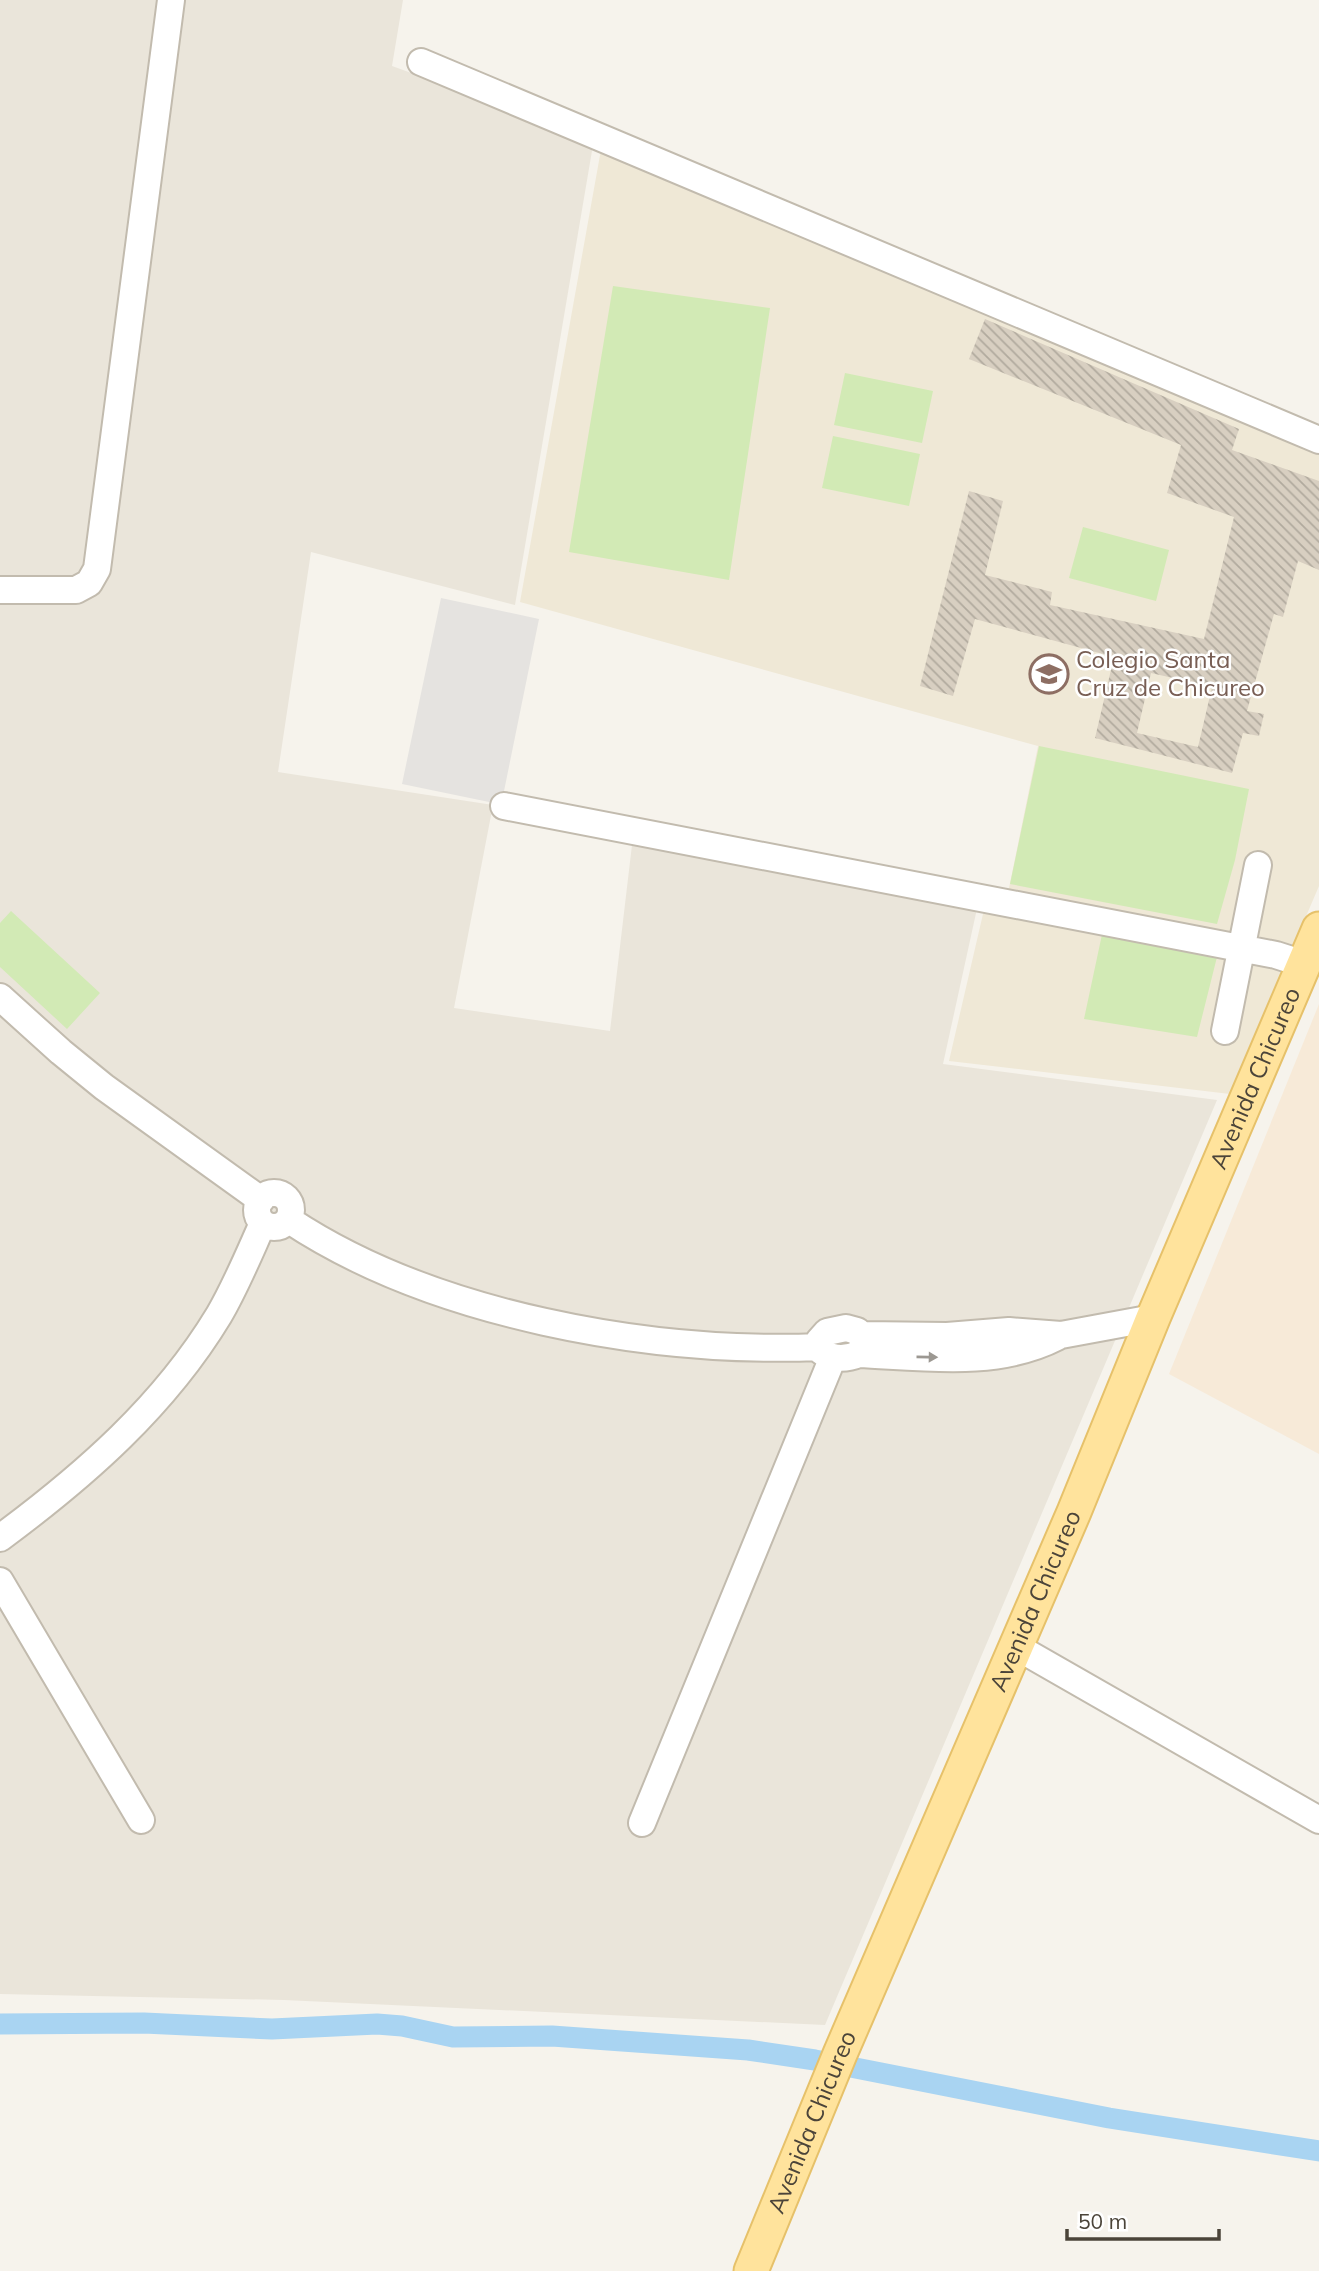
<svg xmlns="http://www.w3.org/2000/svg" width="1319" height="2271" font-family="Mulish,sans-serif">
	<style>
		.residential { fill: #eae5da }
		.commercial { fill: #f7ead8 }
		.education { fill: #efe8d6 }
		.park { fill: #d2eab5 }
		.parking { fill: #e5e3e0 }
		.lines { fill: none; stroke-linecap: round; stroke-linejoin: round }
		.canal { stroke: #a9d4f2; stroke-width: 21 }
		.building { fill: url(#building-back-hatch); fill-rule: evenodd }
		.minor-casing { stroke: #c2bbae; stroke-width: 30 }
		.major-casing { stroke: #e6c16a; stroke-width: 37 }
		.minor { stroke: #fff; stroke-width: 26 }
		.major { stroke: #ffe39c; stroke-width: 33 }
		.oneway { fill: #9c9892 }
		.labels { text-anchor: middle; stroke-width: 5; stroke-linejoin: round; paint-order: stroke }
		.education-label { font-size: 24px; fill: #785e54; stroke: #fff; text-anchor: start }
		.street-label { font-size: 24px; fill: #4b4439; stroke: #fff }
	</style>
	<defs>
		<pattern id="building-back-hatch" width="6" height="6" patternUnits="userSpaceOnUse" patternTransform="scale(1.75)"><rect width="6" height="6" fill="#d8cfc1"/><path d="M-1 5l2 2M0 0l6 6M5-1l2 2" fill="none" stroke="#b1aa9e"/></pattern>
	</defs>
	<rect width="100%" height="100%" fill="#f6f3ec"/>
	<path class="residential" d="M0,0H403L392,66L594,139L515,605L311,552L278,772L493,805L454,1008L610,1031L632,845L978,904L943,1064L1217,1100L825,2025L284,2000L0,1994Z"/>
	<path class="commercial" d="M1319,1004V1454L1169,1374Z"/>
	<path class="education" d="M602,144L1319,434V886L1230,1094L949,1061L989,888H1009L1038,746L520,602Z"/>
	<path class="park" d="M613,286L770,308L729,580L569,552Z
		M845,373L933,391L922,443L834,425Z
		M833,436L920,454L909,506L822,488Z
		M1083,527L1169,550L1156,601L1069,578Z
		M1039,746L1249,789L1235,860L1217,924L1010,884Z
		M11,911L100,993L67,1029L0,967V923Z
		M1104,925L1219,949L1197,1037L1084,1019Z"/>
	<path class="parking" d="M441,598L539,619L503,796L496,795L494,803L402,784Z"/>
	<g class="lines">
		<path class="canal" d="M0,2024L144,2023L272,2029L377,2024L402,2026L453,2037L552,2036L748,2050L815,2060L1109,2118L1319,2151"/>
	</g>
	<path class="building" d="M985,319L1239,429L1232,450L1319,481V570L1298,561L1283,617L1274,614L1247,711L1264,714L1259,736L1243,733L1232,773L1095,738L1114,657L975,619L953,696L920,686L969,491L1003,501L985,575L1052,592L1050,605L1204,639L1234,517L1167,493L1181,445L969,359ZM1151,673L1212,687L1198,747L1137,733Z"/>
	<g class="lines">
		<g class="minor-casing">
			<path id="minor" d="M421,62L1319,440
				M0,590H76L89,583L97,569L171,0
				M504,806L1276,955L1304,964
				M0,997L61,1052L104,1087L261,1200
				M1225,1031L1258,865
				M257 1210a17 17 0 1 1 34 0a17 17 0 1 1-34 0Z
				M289,1220C432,1315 649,1354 820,1347
				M846,1328L857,1331L862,1335L863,1347L859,1354C847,1359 832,1360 821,1351L819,1341L827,1332Z
				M862,1335L947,1336L1009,1331L1061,1335L1153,1318
				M859,1354C924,1357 997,1368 1057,1337
				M0,1538C85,1475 164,1406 219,1315C236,1286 249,1254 263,1223
				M0,1581L141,1820
				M1015,1646L1319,1820
				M642,1823L833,1357"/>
		</g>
		<g class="major-casing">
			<g id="major">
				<path id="s1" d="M751,2271L840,2054L1074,1512L1153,1318L1319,929"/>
			</g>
		</g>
		<use href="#minor" class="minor"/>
		<use href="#major" class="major"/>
	</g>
	<defs><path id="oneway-solid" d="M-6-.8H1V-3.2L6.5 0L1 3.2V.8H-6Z" transform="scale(1.75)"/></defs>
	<use class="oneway" href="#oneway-solid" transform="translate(927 1357) rotate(1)"/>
	<defs>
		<g id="school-ring" transform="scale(2.0125)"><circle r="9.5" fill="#fff" stroke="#8d6e63" stroke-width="1.5"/><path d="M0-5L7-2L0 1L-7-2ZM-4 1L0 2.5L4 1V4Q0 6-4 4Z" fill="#8d6e63"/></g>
	</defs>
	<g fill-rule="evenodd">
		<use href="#school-ring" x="1049" y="674"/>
	</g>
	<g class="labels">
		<g class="education-label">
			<text x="1076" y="668">Colegio Santa<tspan x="1076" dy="28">Cruz de Chicureo</tspan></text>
		</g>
		<g class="street-label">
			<text dy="8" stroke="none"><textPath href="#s1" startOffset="1295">Avenida Chicureo</textPath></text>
			<text dy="8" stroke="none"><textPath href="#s1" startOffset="728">Avenida Chicureo</textPath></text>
			<text dy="8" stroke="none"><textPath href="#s1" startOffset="161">Avenida Chicureo</textPath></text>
		</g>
	</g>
	<path d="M1067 2229v10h152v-10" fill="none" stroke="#4b4439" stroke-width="3.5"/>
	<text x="1078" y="2229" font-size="21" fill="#4b4439" stroke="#ffffff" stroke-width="5" paint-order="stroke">50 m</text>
</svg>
